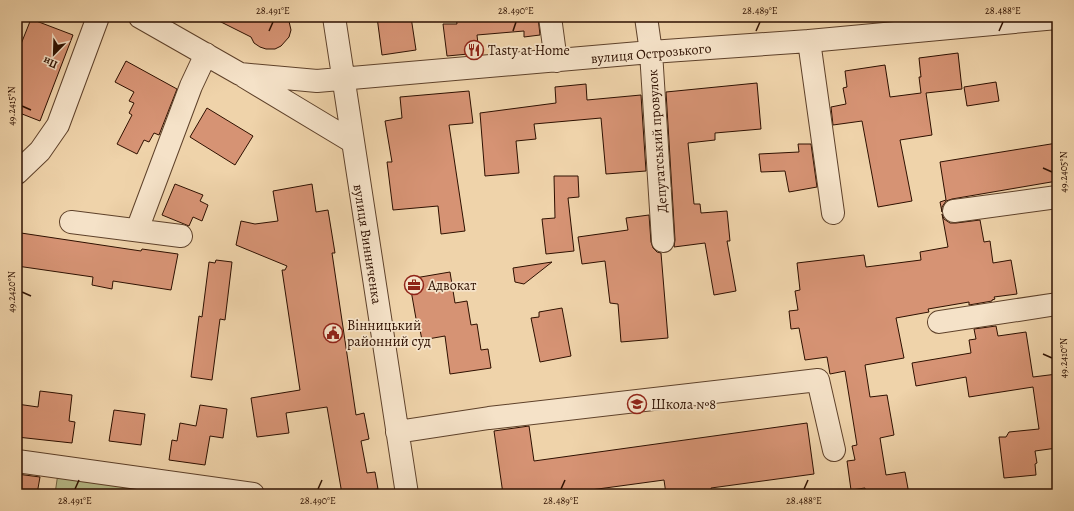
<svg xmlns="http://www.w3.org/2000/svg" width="1074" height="511" font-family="Alegreya,serif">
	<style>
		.green { fill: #b8bc8a; stroke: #736645 }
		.building { fill: #d69374; stroke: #2e1000 }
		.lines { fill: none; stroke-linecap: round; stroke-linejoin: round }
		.minor-casing { stroke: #5e412a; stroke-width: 24 }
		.minor { stroke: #f5e2c8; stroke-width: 22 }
		.ticks { fill: none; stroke: #2e1000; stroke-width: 1.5 }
		.labels { text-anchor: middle; stroke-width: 3.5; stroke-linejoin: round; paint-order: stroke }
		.poi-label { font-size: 14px; fill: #2e1000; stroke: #f5e2c8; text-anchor: start }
		.street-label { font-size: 14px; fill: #2e1000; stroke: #f5e2c8 }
		.neatline { fill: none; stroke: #2e1000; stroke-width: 1.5 }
		.ticks-label { font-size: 10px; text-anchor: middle; fill: #2e1000 }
	</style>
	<rect width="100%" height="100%" fill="#efd3aa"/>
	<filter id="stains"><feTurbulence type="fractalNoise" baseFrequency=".005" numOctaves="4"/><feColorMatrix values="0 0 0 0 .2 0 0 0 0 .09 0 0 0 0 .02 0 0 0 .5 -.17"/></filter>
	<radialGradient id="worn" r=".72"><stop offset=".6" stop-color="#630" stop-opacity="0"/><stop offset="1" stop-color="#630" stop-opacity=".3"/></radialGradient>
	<path class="green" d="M58,473L206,494H55Z"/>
	<path class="building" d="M211,17H288L291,30L289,37L281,46L275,49H266L260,47L254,43L251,37Z
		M377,17H411L416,50L382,55Z
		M456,17H538L540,35L524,37V31L477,35L479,53L447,56L443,24H457Z
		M31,19L73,35L40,121L17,112V54Z
		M958,53L962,89L926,93L932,135L900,140L912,201L878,207L862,121L833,125L831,107L846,104L843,88L847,87L845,71L885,65L890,97L921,93L919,77H921L919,58Z
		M126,61L177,89L159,135L154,133L149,142L144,140L137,154L117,144L132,115L129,113L134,103L129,101L134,92L115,82Z
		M996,82L999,101L967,106L964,87Z
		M757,83L761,129L715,133V140L688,143L694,204H700L701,213L727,211L730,241H727L736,291L714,295L705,243L674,247L675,240L666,92Z
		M586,84L587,100L641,95L646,171L606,174L601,118L534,124L536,139L516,141L519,173L485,176L480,113L556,103L555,87Z
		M469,91L473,123L449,125L465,231L441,234L438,206L393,210L387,162H392L385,121L402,118L400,97Z
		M207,108L253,136L235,165L190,137Z
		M1057,143V181L952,199L946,201L942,207V212L940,202L946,200L940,162Z
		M798,144H811L817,187L789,192L785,171L761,172L759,154L799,152Z
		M554,176H578L579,197L568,198L574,251L546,254L542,219L555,218Z
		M175,184L203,195L200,201L208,205L202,221L193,217L189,226L162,215Z
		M312,184L316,212L328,210L335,253H332L356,415L364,413L369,439L361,441L367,473L375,472L378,489L350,494H342L327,407L286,413L289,433L257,437L251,398L300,390L282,270H285L287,266L236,245L241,221L255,224L278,221L273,191Z
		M942,214L944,219L950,223H956L980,220L984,242L990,241L993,263L1011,260L1017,294L994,297L995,299L992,300V301L969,305V302L928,309L929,312L896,318L904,358L865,365L870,397L887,395L894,435L880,438L886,475L905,472L909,494H866L865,488L851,490L847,461L855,460L852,446L857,445L845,371L830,374L827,357L805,360L799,328L791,329L789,311L798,310L795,291L800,290L797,263L864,255L866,267L921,260L920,252L948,247Z
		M649,215L651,242L653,248L657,252L661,253L668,338L621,342L618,304L610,303L605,261L582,264L578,237L628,230L626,218Z
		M21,233L141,251L142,249L178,254L171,290L113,281L112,289L92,285L93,277L17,266V256Z
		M216,260L232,262L225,320L220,319L212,380L191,377L199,316L202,317L209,262L215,263Z
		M552,262L524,284L515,282L513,268Z
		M450,272L455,303L467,301L471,325L477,324L481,350L488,349L491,368L450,374L445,336L422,340L420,330H418L409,279Z
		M562,308L571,356L540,362L531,318L539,317V312Z
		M996,326L998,336L1026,332L1033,377L1057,374V448L1035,451L1037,463L1035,464L1036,475L1004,478L999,437H1006L1009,432L1039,429L1033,387L969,397L966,377L916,386L912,363L971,353L969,340L976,339L974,329Z
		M40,391L72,395L69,421L75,422L72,443L17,437V404L38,407Z
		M200,405L227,409L223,438L210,436L205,465L169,460L172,440L177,441L180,423L196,426Z
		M114,410L145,414L141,445L109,441Z
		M807,423L814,474L711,488L712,494H666L664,480L561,494H503L494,431L529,426L534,461Z
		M17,474L40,477L37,494H17Z"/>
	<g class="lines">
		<g class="minor-casing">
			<path id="minor" d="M140,17L240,74L317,81L651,52L809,41L1057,18
				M334,17L407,494
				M550,17L556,61
				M646,17L651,52L663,241
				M809,41L833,213
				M245,77L353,142
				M17,173L40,151L58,125L98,17
				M954,211L1057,197
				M71,222L181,236
				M137,230L191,86L206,54
				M939,322L1057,304
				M397,432L489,418L818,380L834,450
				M17,461L253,494"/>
		</g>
		<use href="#minor" class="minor"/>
	</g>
	<path class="ticks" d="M269,31L273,22M513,31L516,22M756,31L760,22M999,31L1003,22M22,106L31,110M1043,168L1052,172M22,292L31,296M1043,354L1052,358M75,489L79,480M318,489L322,480M561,489L565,480M804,489L808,480"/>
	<defs>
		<g id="restaurant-ring" transform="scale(1)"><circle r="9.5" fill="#f5e2c8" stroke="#8f2418" stroke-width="1.5"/><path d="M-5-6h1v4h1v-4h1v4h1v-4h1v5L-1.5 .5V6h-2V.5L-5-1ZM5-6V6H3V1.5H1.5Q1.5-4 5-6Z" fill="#8f2418"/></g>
		<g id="office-ring" transform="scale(1)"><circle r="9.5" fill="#f5e2c8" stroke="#8f2418" stroke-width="1.5"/><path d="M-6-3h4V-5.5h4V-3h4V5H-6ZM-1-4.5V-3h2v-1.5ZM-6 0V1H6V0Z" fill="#8f2418"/></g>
		<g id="civic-ring" transform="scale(1)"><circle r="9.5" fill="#f5e2c8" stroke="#8f2418" stroke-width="1.5"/><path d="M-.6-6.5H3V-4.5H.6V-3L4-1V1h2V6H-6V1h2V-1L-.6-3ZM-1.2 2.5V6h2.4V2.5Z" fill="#8f2418"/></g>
		<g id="school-ring" transform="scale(1)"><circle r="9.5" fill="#f5e2c8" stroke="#8f2418" stroke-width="1.5"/><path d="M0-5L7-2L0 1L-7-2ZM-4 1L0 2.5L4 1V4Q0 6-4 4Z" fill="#8f2418"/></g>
	</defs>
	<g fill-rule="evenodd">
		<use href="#restaurant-ring" x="474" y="50"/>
		<use href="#office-ring" x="414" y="285"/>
		<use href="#civic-ring" x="333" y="333"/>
		<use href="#school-ring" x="637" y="404"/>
	</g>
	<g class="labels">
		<g class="poi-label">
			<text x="488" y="55">Tasty at Home</text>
			<text x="428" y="290">Адвокат</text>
			<text x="347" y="330">Вінницький<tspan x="347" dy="16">районний суд</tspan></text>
			<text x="651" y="409">Школа №8</text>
		</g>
		<g class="street-label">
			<text transform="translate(651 53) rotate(-5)" y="5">вулиця Острозького</text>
			<text transform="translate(657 141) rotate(-94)" y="5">Депутатський провулок</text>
			<text transform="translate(368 244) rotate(81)" y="5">вулиця Винниченка</text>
		</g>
	</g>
	<rect width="1074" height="511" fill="none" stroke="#efd3aa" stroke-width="44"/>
	<g transform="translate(54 54) rotate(203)" stroke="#f5e2c8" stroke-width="3" paint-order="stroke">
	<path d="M0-3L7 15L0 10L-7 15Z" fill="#2e1000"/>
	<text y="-6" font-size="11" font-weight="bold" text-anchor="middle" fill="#2e1000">Пн</text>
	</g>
	<rect x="22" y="22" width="1030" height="467" class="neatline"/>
	<g class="ticks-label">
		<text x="273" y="14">28.491°E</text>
		<text x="516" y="14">28.490°E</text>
		<text x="760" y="14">28.489°E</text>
		<text x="1003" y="14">28.488°E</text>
		<text transform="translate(11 106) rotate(-90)" y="4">49.2415°N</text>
		<text transform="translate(1063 172) rotate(-90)" y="4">49.2405°N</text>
		<text transform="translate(11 292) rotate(-90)" y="4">49.2420°N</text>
		<text transform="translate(1063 358) rotate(-90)" y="4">49.2410°N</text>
		<text x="75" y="504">28.491°E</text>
		<text x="318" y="504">28.490°E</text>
		<text x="561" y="504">28.489°E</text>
		<text x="804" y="504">28.488°E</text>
	</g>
	<rect width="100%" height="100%" filter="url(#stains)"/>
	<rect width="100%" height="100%" fill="url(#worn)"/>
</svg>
